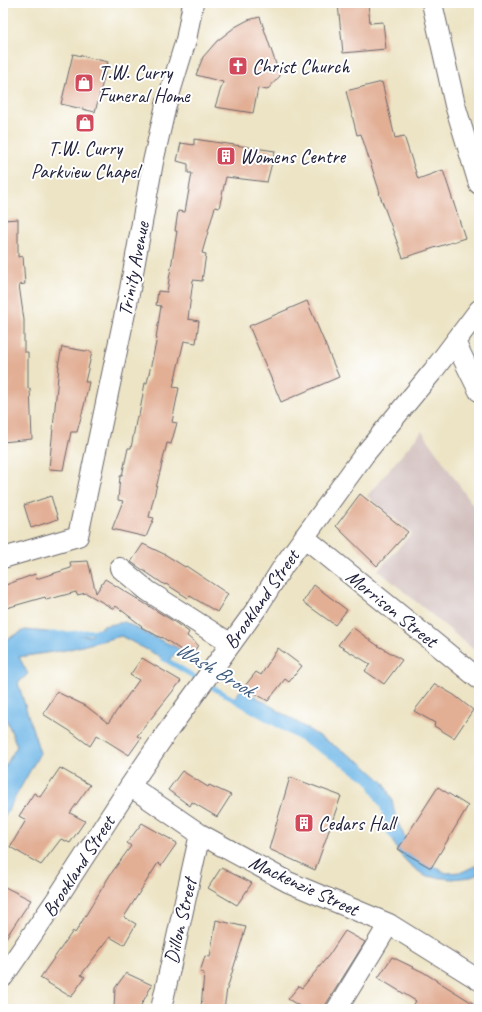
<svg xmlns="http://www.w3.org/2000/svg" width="482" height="1012" font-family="Caveat,sans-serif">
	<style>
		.industrial { fill: #d1bfbd }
		.water { fill: #6fb7e7; stroke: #486c91 }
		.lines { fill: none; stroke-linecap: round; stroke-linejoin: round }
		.stream { stroke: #6fb7e7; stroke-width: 5 }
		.building { fill: #e2af95 }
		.minor-casing { stroke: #69666b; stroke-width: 22 }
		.minor { stroke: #fff; stroke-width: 20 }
		.labels { text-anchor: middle; stroke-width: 4; stroke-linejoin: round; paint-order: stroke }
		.poi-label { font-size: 20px; fill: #22223b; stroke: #fff; text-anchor: start }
		.street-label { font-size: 20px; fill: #22223b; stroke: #fff }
		.water-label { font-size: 21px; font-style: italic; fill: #415e80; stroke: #fff }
	</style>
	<rect width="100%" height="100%" fill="#fff"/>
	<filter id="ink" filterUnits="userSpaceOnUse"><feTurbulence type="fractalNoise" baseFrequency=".025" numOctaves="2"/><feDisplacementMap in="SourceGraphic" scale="8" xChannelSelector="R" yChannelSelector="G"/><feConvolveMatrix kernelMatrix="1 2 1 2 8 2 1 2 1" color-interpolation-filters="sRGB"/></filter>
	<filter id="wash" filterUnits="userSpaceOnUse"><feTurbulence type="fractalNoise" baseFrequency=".012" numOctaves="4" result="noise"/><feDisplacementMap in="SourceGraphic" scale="16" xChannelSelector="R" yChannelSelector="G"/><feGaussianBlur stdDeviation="0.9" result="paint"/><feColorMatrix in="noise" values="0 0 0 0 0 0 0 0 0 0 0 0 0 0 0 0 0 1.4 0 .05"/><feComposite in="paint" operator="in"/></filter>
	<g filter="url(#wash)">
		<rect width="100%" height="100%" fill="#ede4c5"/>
		<path class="industrial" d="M422,431L479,514V654L378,570L412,533L367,496Z"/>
		<path class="water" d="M125,622L147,634L180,649L168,661L121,636L66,650L19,657L28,674L18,683L40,753L3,819V770L17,746L3,711V643L7,639L25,630L90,636L103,626Z
			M242,688L362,763L384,783L392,800L396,819L409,846L427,863L446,873L462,872L479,864V874L471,877L452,879L425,876L410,865L398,852L390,834L380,797L368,780L339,761L234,699Z"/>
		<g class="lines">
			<path class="stream" d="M51,634H68L97,631L103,632
				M163,658L200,680
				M207,684L329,755L368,780L383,808L390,834L393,837"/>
		</g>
		<g id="blocks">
			<path class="building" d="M348,3H368L370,23L383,22L386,49L343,53L338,4Z
				M260,17L280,76L267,90L258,88L253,113L215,107L223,82L196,75L203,57L217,41L235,27L248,20Z
				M73,54L108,62L95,112L61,104Z
				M382,82L395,138L404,136L418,179L443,170L465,238L403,258L379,193H380L361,134L357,135L346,91Z
				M194,139L275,151L267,182L226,177L219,208L215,207L202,253L206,254L202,281L193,280L188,319L199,321L196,343L184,341L173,387L179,388L172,422L177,423L171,444L167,443L149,517L154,518L146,537L112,529L123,501L118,500L120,476H122L128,448H131L137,416H139L145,383H147L157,338H156L161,306L156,305L158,291L167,292L177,231H175L178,211L185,212L192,173H188V164L177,161L181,143L194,145Z
				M18,219V257L23,256L25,284L19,285L24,320V352H28V389L30,388L32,439L3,442V220Z
				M307,301L339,377L281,402L249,326Z
				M62,347L92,352L85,382H89L84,406L77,432H71L63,470L49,469L59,366H58Z
				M360,494L408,532L377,566L336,526Z
				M51,496L58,519L31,528L24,505Z
				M143,544L166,555L185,567L186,566L228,594L217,612L190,596L188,598L166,584L165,585L131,562Z
				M88,561L96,593L105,579L173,621L189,632L187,636L198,645L191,657L162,637L161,638L141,627L142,626L116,606L114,609L86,593L77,595L76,592L46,600L45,597L3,609V586L35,574L36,579L71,568L70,562Z
				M314,585L347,610L335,625L303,602Z
				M352,627L381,648V647L402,660L384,684L365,671L370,664L338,645Z
				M278,648L302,666L289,682L285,679L268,701L244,687L256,672L261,675Z
				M142,658L181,681L137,736L141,738L129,755L97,735L90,746L70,731L43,714L57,692L86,706L108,723L139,680L130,675Z
				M435,684L454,695L473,710L454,738L434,726L435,723L414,711Z
				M60,768L90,785L70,813L85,821L70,843L61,839L41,865L10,847L26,820L19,816L34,793L40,797Z
				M182,771L208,787L209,785L231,795L217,817L192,802L190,806L168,790Z
				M290,777L341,796L315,870L269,849Z
				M438,787L468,806L431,868L398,849Z
				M142,823L177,843L161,866L158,863L124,917L136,924L124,945L110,937L81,975L85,977L71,997L40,978L73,931L75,933L110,875L131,846L127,843Z
				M221,868L252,883L237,905L208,888Z
				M3,886L31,900L3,942Z
				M216,920L246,927L227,989L224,1009L201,1008L204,973L200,972L205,956L210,957Z
				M345,931L365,942L323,1009H304L288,999L299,986L302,988L329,955Z
				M392,957L423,972L479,1007V1009H411L416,1001L378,978Z
				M126,973L152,985L139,1009H114L115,988Z"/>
		</g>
	</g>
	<g filter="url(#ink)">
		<use href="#blocks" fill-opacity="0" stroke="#69666b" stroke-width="1"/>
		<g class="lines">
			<g class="minor-casing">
				<path id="minor" d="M432,3L455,105L479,184
					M455,342L479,391
					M304,537L479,679
					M3,558L78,536L130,289L153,162L166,105L186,40L193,3
					M120,568L148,591L231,644
					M130,786L200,834L288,882L389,924L479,980
					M3,977L56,900L130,786L167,732L257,608L284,565L364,455L433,371L479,310
					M161,1009L200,834
					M337,1009L389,924"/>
			</g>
			<use href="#minor" class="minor"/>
		</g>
	</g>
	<defs>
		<g id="church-square" transform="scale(1)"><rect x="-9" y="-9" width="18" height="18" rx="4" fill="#d1495b" stroke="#fff"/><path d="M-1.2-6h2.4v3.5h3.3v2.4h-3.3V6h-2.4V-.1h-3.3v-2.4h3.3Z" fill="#fff"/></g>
		<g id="shop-square" transform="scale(1)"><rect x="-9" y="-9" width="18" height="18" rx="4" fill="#d1495b" stroke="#fff"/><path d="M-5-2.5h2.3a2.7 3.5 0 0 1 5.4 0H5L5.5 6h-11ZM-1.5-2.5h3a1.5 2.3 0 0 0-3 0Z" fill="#fff"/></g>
		<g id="building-square" transform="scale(1)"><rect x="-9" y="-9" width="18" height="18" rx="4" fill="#d1495b" stroke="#fff"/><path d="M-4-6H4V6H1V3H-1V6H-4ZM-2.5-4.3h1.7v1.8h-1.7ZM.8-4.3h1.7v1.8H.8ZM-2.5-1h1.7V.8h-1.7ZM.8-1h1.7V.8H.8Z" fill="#fff"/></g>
	</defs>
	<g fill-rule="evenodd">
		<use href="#church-square" x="238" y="66"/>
		<use href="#shop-square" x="84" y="83"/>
		<use href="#shop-square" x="85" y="123"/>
		<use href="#building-square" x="226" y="156"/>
		<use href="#building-square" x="304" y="823"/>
	</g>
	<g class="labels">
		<g class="poi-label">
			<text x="252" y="73">Christ Church</text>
			<text x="98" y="79">T.W. Curry<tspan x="98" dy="23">Funeral Home</tspan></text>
			<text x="85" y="155" text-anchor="middle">T.W. Curry<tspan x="85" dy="23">Parkview Chapel</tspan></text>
			<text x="240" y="163">Womens Centre</text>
			<text x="318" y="830">Cedars Hall</text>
		</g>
		<g class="street-label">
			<text transform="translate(133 269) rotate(-79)" y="7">Trinity Avenue</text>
			<text transform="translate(261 599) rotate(-55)" y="7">Brookland Street</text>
			<text transform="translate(392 608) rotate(39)" y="7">Morrison Street</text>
			<text transform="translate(78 866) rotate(-57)" y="7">Brookland Street</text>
			<text transform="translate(304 885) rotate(25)" y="7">Mackenzie Street</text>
			<text transform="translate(180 921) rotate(-77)" y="7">Dillon Street</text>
		</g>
		<g class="water-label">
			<text transform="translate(215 669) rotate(31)" y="7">Wash Brook</text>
		</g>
	</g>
	<rect width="482" height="1012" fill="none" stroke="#fff" stroke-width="16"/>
</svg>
